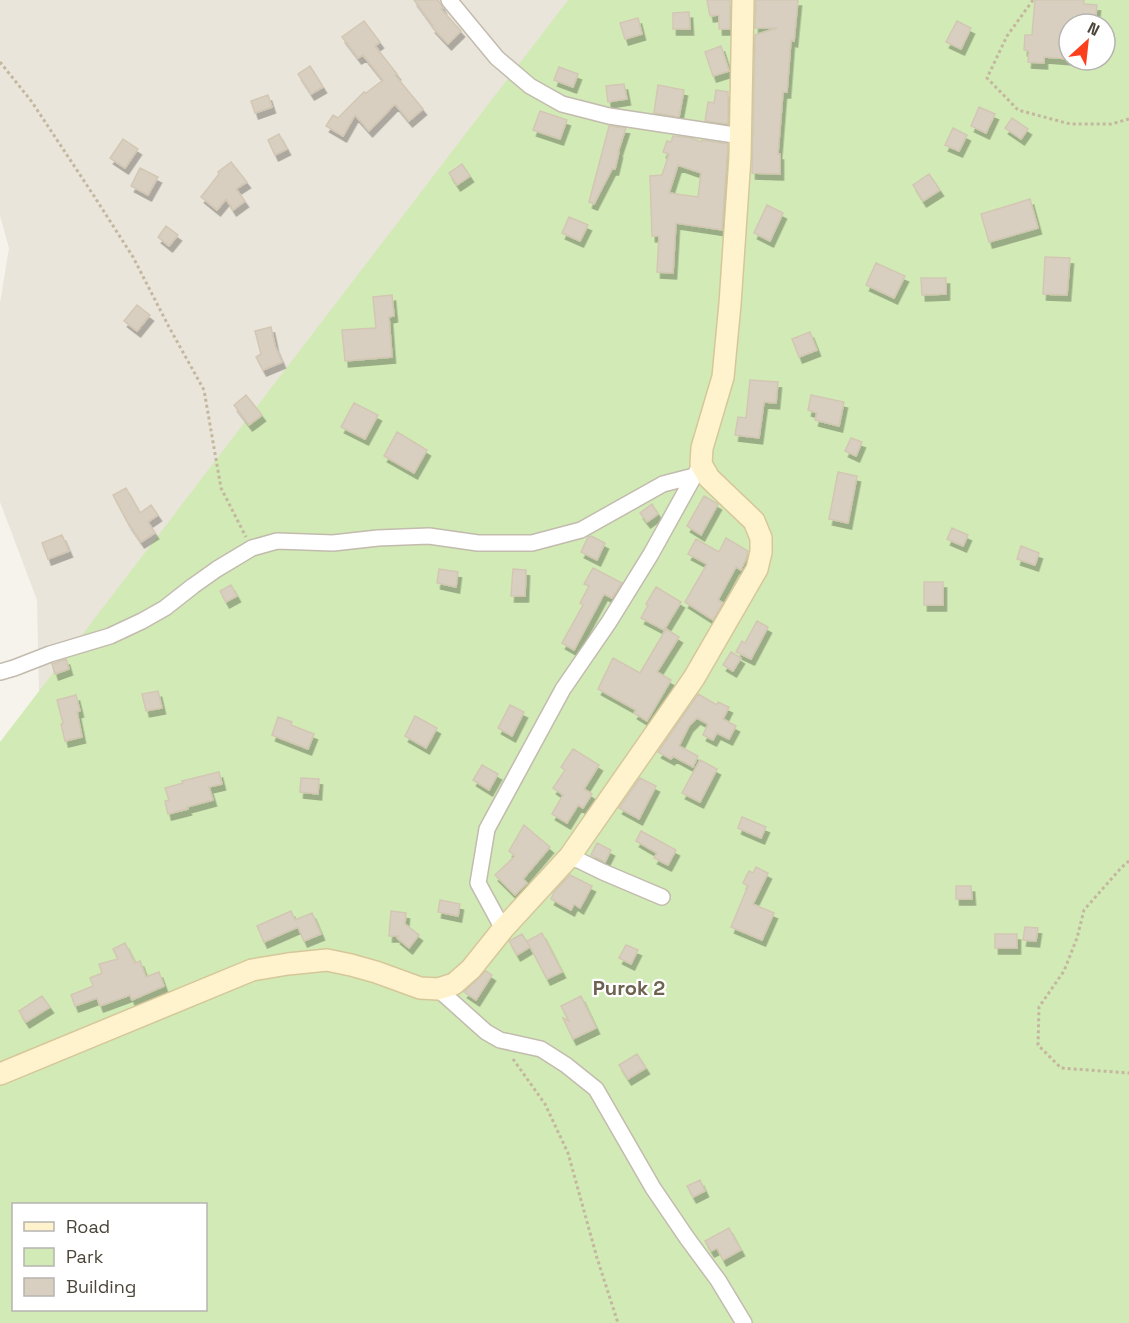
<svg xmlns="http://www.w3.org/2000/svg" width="1129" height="1323" font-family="'Space Grotesk',sans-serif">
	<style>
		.residential { fill: #eae5da; fill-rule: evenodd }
		.green { fill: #d2eab5; fill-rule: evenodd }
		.building { fill: #d8cfc1; stroke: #d3c7b4; stroke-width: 1.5; fill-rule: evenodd; filter: url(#shadow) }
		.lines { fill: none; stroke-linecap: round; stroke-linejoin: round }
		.street-casing { stroke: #c2bbae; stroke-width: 18 }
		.secondary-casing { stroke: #d6c79b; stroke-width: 24 }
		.path { stroke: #c4b79f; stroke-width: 3; stroke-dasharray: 3 3; stroke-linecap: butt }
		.street { stroke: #fff; stroke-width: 15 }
		.secondary { stroke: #fff3cd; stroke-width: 21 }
		.labels { text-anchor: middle; stroke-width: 4.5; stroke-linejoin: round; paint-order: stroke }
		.neighbourhood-label { font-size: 20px; font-weight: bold; fill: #6e6250; stroke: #fff }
	</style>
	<defs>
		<filter id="shadow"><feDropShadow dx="3.5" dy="6" stdDeviation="0" flood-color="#0004"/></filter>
	</defs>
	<rect width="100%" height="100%" fill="#f6f3ec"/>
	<path class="residential" d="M0,0H1129V349L40,733L37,600L0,502V303L9,248L0,216ZM1069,24H1105V60H1069Z"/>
	<path class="green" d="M568,0H1129V1323H0V742ZM1069,24H1105V60H1069ZM14,1204H206V1310H14Z"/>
	<path class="building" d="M414,0H438L443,8L441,9L461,31L448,44L432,27L433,26Z
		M707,0H730V29H719V15L710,16Z
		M756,0H798L794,41L791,40L787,92H783L778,154H780V174L752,173L755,35L777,28H755Z
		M1035,0H1084V4L1097,5L1095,24H1069V59L1044,57V63L1028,62L1029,51L1024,50L1025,35H1032Z
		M689,12L690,29H673V13Z
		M638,18L642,34L625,39L620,23Z
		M364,21L380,42L375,46L397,74L395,75L423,109L409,121L395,104L369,131L355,115L343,136L326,126L333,115L338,118L364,92L366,93L383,80L363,55L358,58L342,37Z
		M957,21L971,28L961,49L946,42Z
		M721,46L729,71L713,76L705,52Z
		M310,66L323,87L311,94L298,74Z
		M559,67L578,74L573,87L554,80Z
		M624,84L627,99L608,102L606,86Z
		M658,85L684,90L679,117L654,113Z
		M716,90L728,92V124L705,121L708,102L714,103Z
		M268,95L272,107L255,113L251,101Z
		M979,107L995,114L986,133L971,126Z
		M540,111L567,120L560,139L533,130Z
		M1012,118L1028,129L1021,139L1005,128Z
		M609,126L626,128L618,152H619L615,169H612L594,204L589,202Z
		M953,128L967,135L959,151L945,145Z
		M279,134L287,149L275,155L268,140Z
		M673,136L691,138L702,142V140L728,144L722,230L676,223L673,273L657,272L659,236H652L650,176L662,175L669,154L663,152L667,141L671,142ZM678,165L701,173L698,197L669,193Z
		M123,139L138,149L125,168L110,158Z
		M231,162L247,182L236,189L245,201L233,210L226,199L217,210L201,197L219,174L218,172Z
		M462,164L470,176L457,185L449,173Z
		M140,168L158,177L148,195L131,186Z
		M929,174L940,190L923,201L913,185Z
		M1030,199L1038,228L989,242L981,214Z
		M767,205L783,213L770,241L754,233Z
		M569,217L588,225L580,241L562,233Z
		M166,226L178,235L169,246L158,237Z
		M1045,257L1070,258L1067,295L1043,294Z
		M876,263L905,276L894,298L866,285Z
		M921,278H946V294L922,295Z
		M392,295L394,316L389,317L392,357L345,361L342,330L376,328L373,297Z
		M137,305L150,315L137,331L124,321Z
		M271,327L275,346L282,362L263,370L256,357L261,354L255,331Z
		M810,332L817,350L799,357L792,339Z
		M750,380L778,382L776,403L764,402L759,438L735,435L738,417L746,418Z
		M246,395L262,415L249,425L234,405Z
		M811,395L844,402L839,426L815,420L817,413L808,410Z
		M354,403L378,415L365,439L341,427Z
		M397,432L427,450L414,473L384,456Z
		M851,438L862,442L856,456L845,451Z
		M838,472L857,476L848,523L829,519Z
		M126,488L140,513L151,505L158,515L148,522L155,533L141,542L128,523L113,495Z
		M704,496L718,504L701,535L687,526Z
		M652,504L658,514L647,522L640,513Z
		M952,528L968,535L963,546L947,539Z
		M62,535L69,551L48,559L42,543Z
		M591,536L605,543L597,560L581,552L588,537Z
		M726,538L748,551L746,559L741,570L736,567L718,600L723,603L713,620L685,602L707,564L688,554L696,539L719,552Z
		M1021,546L1039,553L1035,565L1017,559Z
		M593,568L622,583L612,598L604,594L574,650L562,643L583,605L580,603L589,586L584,584Z
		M439,569L458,572L456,587L437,583Z
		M513,569L526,570L525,596H511Z
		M924,582H943V605H924Z
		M231,585L237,596L226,602L220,591Z
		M656,587L681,602L664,630L641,618L648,605L646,604Z
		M757,621L768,627L751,659L736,652L742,641L745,643Z
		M666,629L679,637L657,672L671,680L647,721L634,713L636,710L598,689L613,658L640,673Z
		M731,652L741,658L733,671L723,665Z
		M66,659L69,669L55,674L52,664Z
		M158,691L162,708L146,711L142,694Z
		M698,694L717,705L718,702L729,707L723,719L736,726L729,739L717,733L713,740L703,735L708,724L697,718L689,726L679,746L698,756L693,767L673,756L671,759L658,752Z
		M76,695L80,711L77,712L82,737L65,741L61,724L63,723L57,700Z
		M510,705L524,712L512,736L498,728Z
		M415,716L437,728L426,748L405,736Z
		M278,717L292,722L291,725L314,734L308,749L272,735Z
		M573,749L599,765L584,789L592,794L583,808L578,805L567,823L552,814L563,795L553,788L565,770L561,767Z
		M700,760L717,769L700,802L682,793Z
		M482,765L498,774L489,790L473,780Z
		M219,772L222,784L209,787L213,800L187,807L188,809L168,814L165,801L169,800L165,788L183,783L182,781Z
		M301,778L319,779L318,794L300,792Z
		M640,778L656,786L639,819L619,808Z
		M742,817L766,827L761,838L738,828Z
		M524,825L550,847L523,879L527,883L515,895L495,875L515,856L509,851Z
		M641,831L676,850L668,865L654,858L657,853L636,841Z
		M597,843L611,850L605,862L591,855Z
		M756,867L768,873L753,904L774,913L762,940L731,927L748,886L743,883L749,871L753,873Z
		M570,875L592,886L580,908L574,904L571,910L551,899L554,892Z
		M956,886H971L972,899H956Z
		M440,900L460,904L458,916L438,912Z
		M291,911L295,920L312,913L321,934L304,941L298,927L264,942L257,926Z
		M391,911L406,913L405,924L419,935L409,948L397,938L399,936H389Z
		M1025,927L1038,928L1036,941L1023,940Z
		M542,933L562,972L547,979L527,941Z
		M522,934L530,947L517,955L509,941Z
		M995,934H1017V948H995Z
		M125,943L135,963L140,961L146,977L159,972L164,986L132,1000L130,995L100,1006L97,998L75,1006L71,995L93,986L90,978L102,973L99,964L118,959L113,949Z
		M626,945L638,950L631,964L619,958Z
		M486,971L492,975L476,1000L464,992Z
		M42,996L50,1007L26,1022L19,1011Z
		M581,996L596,1028L573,1039L563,1018L569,1021L561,1006Z
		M637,1054L646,1068L628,1079L619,1065Z
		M700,1180L705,1191L693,1197L687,1186Z
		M729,1228L741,1250L723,1260L717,1248L711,1251L705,1241Z"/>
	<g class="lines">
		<g class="street-casing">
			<path id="street" d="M449,0L497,58L530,86L562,104L609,116L741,136
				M0,672L14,668L50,654L110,636L142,621L165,608L193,586L217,569L252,548L277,541L333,543L378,538L429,536L478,543H532L581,530L663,484L694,476
				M570,856L603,872L662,897
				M503,929L478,883L487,829L563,689L609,622L651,554L697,471
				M438,989L486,1032L500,1040L541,1049L566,1065L596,1089L653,1188L687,1238L718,1280L744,1323"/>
		</g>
		<g class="secondary-casing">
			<path id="secondary" d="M0,1074L252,970L288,964L327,960L351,965L376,972L420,988L438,989L454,984L471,969L503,929L570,856L694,678L757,569L761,552V538L754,521L709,478L701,464L702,448L723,377L730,304L740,157L743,0"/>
		</g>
		<path class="path" d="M1033,0L1007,36L987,78L1018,110L1070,124H1111L1129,119
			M0,62L32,102L94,196L133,257L169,327L204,390L221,488L246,537
			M1129,861L1121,868L1084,910L1077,938L1064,971L1039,1007L1038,1045L1061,1068L1129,1073
			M513,1059L545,1104L568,1153L597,1258L618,1323"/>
		<use href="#street" class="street"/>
		<use href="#secondary" class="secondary"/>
	</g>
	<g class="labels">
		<g class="neighbourhood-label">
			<text x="629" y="995">Purok 2</text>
		</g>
	</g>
	<rect x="12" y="1203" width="195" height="108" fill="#ffffff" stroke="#b7b4b0" stroke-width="1.5"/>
	<rect x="24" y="1222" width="30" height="9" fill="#fff3cd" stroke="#b7b4b0" stroke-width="1.5"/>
	<text x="66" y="1233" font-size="18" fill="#4b4439">Road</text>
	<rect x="24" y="1248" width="30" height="18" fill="#d2eab5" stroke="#b7b4b0" stroke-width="1.5"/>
	<text x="66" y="1263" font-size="18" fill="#4b4439">Park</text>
	<rect x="24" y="1278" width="30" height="18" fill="#d8cfc1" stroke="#b7b4b0" stroke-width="1.5"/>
	<text x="66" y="1293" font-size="18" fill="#4b4439">Building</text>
	<g transform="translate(1087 42) rotate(27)"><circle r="28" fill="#ffffff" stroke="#b7b4b0" stroke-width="1.5"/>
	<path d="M0-4.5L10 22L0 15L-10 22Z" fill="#fc3f1d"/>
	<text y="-9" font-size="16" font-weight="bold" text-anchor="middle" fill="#4b4439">N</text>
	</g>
</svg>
